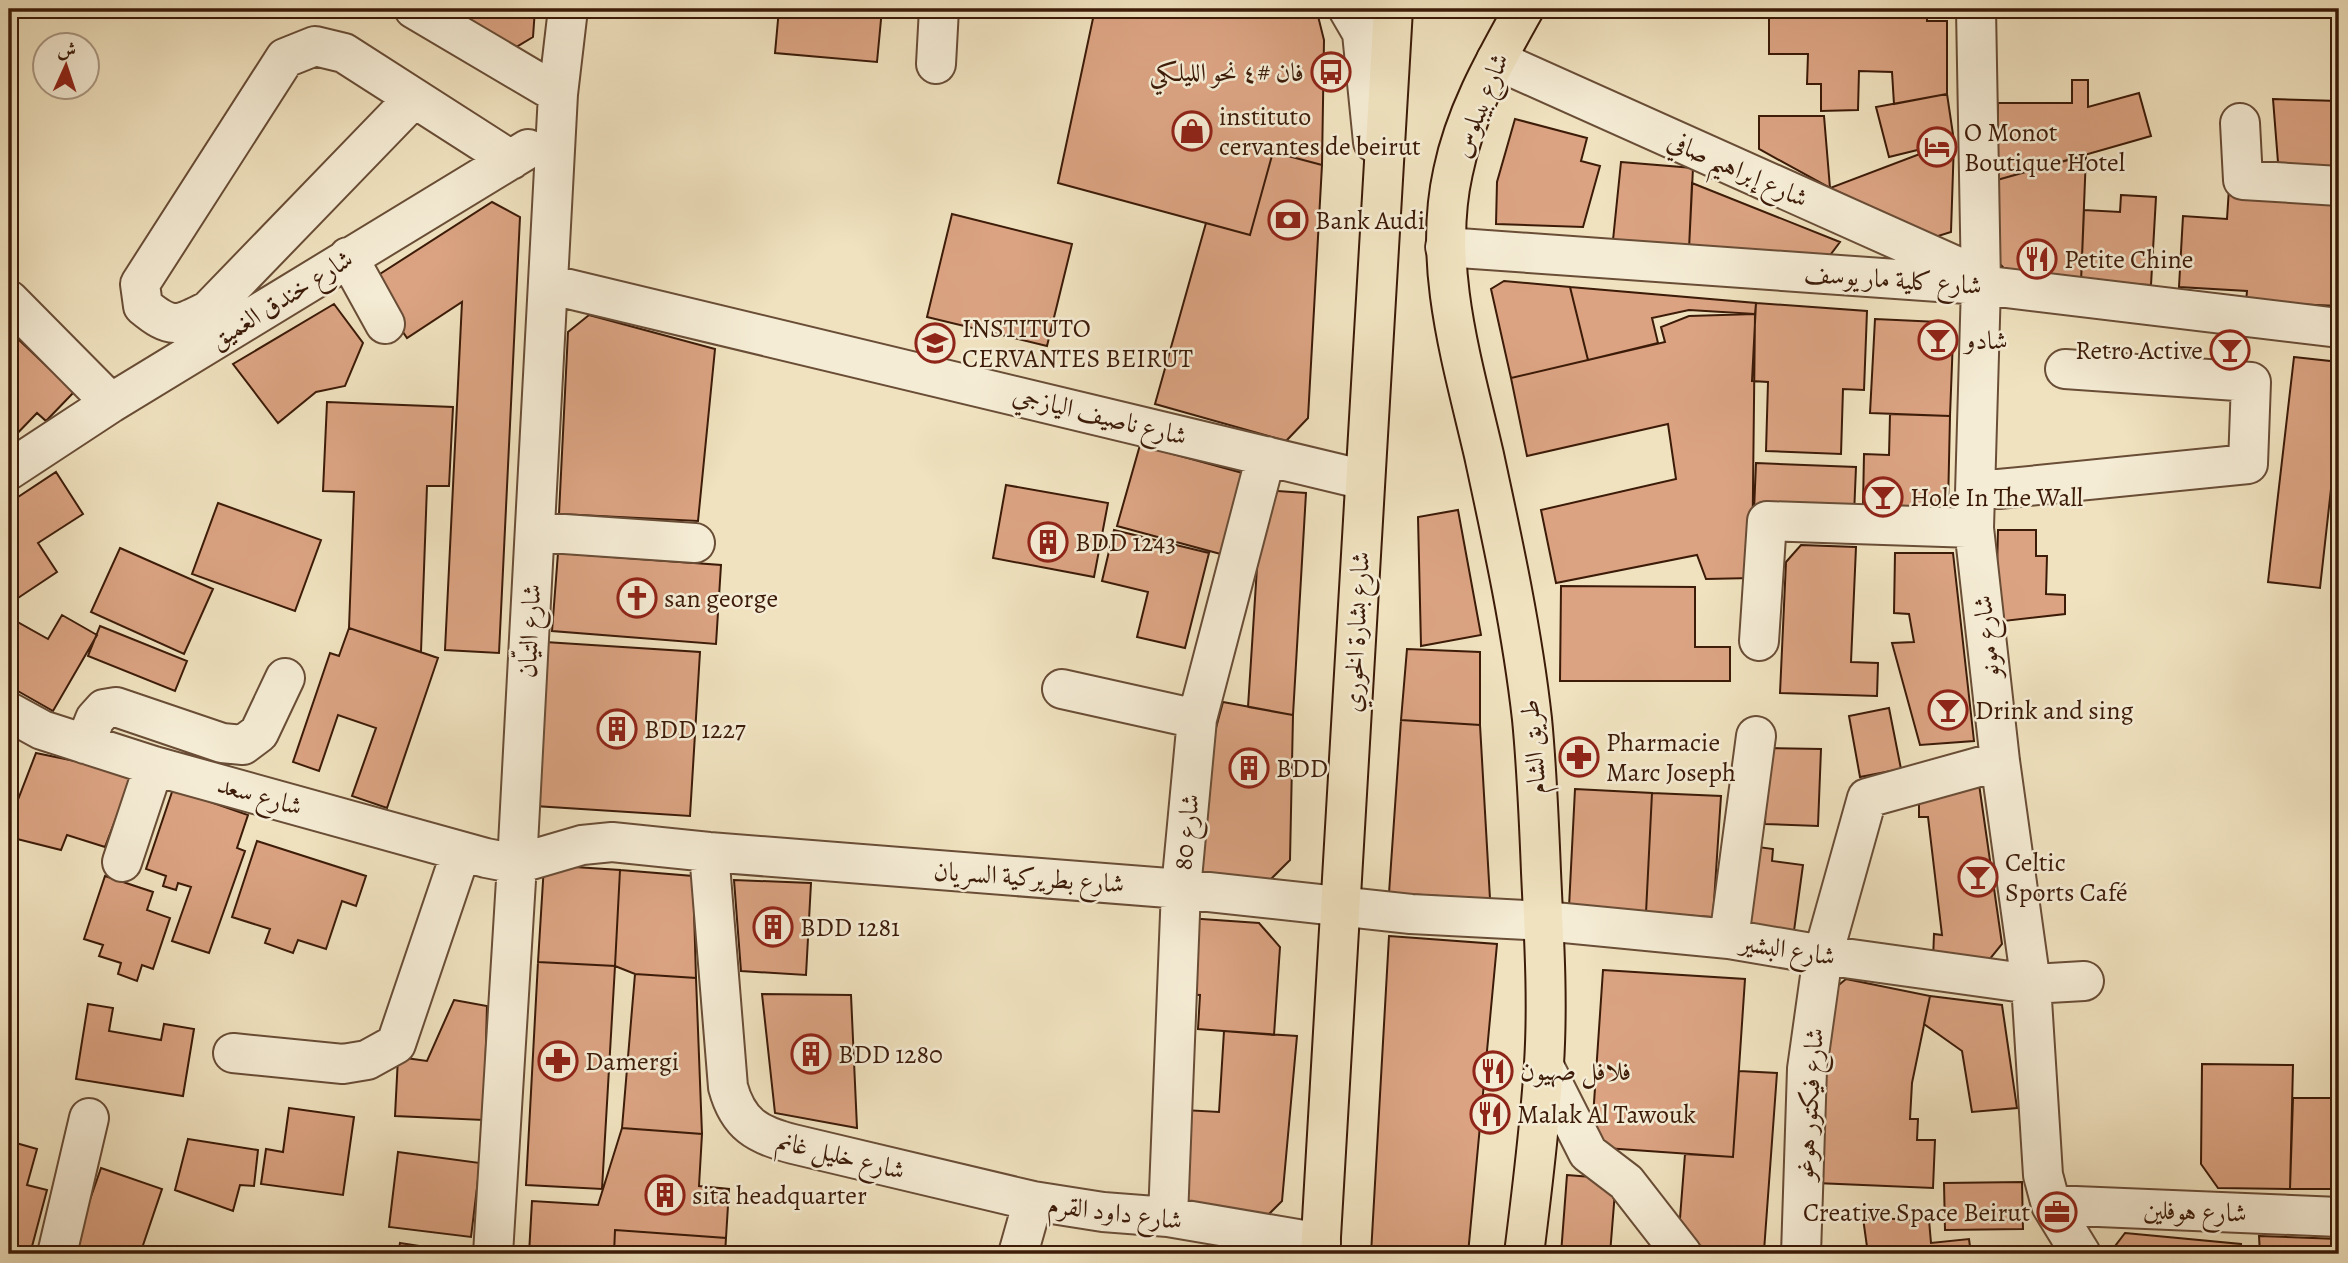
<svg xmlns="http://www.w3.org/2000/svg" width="2348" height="1263" font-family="Alegreya,Amiri,serif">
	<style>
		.building { fill: #dba382; stroke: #3c1b08; stroke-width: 2 }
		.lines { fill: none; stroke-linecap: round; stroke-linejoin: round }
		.minor-casing { stroke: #694d36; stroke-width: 42 }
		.major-casing { stroke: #3c1b08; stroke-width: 42 }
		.minor { stroke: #f5ecd5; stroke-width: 38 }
		.major { stroke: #f0e2bf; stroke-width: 38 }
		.labels { text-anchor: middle; stroke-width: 5; stroke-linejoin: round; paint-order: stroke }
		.poi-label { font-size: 26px; fill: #3c1b08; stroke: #f5ecd5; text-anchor: start }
		.street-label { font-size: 26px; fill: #3c1b08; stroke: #f5ecd5 }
	</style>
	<rect width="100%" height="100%" fill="#f0e2bf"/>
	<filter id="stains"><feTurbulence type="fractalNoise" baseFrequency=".00286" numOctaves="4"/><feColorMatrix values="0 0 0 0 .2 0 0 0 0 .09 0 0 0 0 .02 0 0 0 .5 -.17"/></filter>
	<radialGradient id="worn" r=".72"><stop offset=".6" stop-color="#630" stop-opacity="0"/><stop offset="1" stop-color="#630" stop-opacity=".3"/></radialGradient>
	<path class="building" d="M453,9H535L533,37L508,52L449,18Z
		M779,9H882L877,62L775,53Z
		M1095,9H1314L1317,12L1324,40L1322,165L1273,152L1250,235L1058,183Z
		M1769,9H1927V21H1947V94L1894,104L1892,72L1859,71L1858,110L1821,111V84H1807L1808,54H1769Z
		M2072,80H2088V107L2139,93L2151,136L1997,180L1998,103H2072Z
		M1947,94L1954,141L1889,157L1876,107Z
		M2273,99L2339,101V179L2279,175Z
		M1759,116H1824L1830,188L1759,149Z
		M1515,119L1587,138L1581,161L1600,166L1583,227L1496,224L1497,182Z
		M1954,141L1951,232L1935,237L1830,188Z
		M1273,152L1322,165L1308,418L1286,441L1155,404L1206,223L1250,235Z
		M2086,155L2081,282L2014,279L1998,262L1997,180Z
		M1621,162L1693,168L1689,249L1613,240Z
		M1692,183L1840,242L1825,262L1689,249Z
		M2229,188L2339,193V229H2335L2334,256L2339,257V306L2246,302L2247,291L2179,287L2183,216L2227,219Z
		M2121,195L2156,197L2151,285L2081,282L2084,210L2120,212Z
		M492,202L520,217L499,653L445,650L462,302L407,338L369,281Z
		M952,214L1072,244L1047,346L927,317Z
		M1504,281L1570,287L1588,360L1511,378L1491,289Z
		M1570,287L1756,303L1755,314L1689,310L1652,318L1658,343L1588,360Z
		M1756,303L1867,311L1864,390L1843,389L1841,454L1766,451L1768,382L1752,381Z
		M334,304L363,343L345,386L316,392L278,423L233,364Z
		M1755,314L1752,578L1706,579L1697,555L1556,583L1541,510L1676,479L1668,424L1527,456L1511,378L1665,342L1661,327L1689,316Z
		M589,315L715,349L698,521L559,514L568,332Z
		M1875,319L1939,322L1953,338L1950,416L1870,413Z
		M17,338L74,392L46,421L37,413L9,442V347Z
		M2294,357L2339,362V463L2334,462L2320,588L2268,582Z
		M327,402L453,407L449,486H427L421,652L349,628L354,492L323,491Z
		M1890,414L1950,416L1948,507L1863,505L1864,454L1889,455Z
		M1140,445L1250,475L1228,556L1117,526Z
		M1756,463L1856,467L1854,515L1754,511Z
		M56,472L83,514L38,543L57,572L9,604V503Z
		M1006,485L1108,503L1094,577L993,558Z
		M1262,490L1306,493L1293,715L1248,707Z
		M218,503L321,540L295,611L192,574Z
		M1458,510L1481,635L1421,646L1418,517Z
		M1114,530L1209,553L1185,648L1137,637L1148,592L1102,581Z
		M1998,530H2036V556H2047L2046,594L2065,595V614L2004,621L1997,569Z
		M1801,545L1856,547L1851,662L1878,663L1877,696L1780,693L1786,562Z
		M120,548L213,589L184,654L91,612Z
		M558,553L721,565L716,644L552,631Z
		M1895,553H1953L1974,741L1920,745L1892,643L1914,642L1909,614L1894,613Z
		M1561,586L1695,587V647H1730V681H1560Z
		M62,615L97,635L53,711L9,686V621L12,619L48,639Z
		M100,626L187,661L175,691L88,656Z
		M349,628L438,658L387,808L352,796L376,728L338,715L319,771L293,762L330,653L339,656Z
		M545,642L700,652L690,816L535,806Z
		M1407,649L1480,652V725L1401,720Z
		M1223,702L1293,715L1290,860L1266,884L1184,878L1191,820Z
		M1889,708L1901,769L1860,777L1849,716Z
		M1401,720L1480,725L1490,899L1389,893Z
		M1767,748L1821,749L1818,826L1765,824Z
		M36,753L133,773L105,847L67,835L61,850L9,837V823Z
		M1979,784L2002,944L1985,965L1933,960L1934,934L1942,935L1928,817H1919V793Z
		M173,789L248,815L237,848L245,851L209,953L172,941L191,887L178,883L176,890L163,886L166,876L146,869Z
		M1575,789L1652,793L1646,913L1569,907Z
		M1652,793L1721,796L1713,917L1646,913Z
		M257,841L366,876L356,906L342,901L326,949L298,940L293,953L265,943L270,929L232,917Z
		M1751,846L1773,849L1772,861L1803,865L1794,931L1741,924Z
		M544,865L620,870L615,966L538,962Z
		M620,870L693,876L696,978L635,974L615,966Z
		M105,876L153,892L147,910L170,918L153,969L142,965L137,981L118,974L121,963L99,956L103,945L84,939Z
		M734,880L811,883L806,975L741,971Z
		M1187,918L1259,923L1280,947L1274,1035L1198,1029L1200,995L1181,994Z
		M1389,936L1497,944L1468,1254H1371Z
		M2333,937H2339V1098H2334Z
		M538,962L615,966L602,1189L526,1185Z
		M1603,970L1745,979L1733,1157L1591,1147Z
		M635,974L696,978L702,1134L622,1128Z
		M1846,979L1930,996L1912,1083L1910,1119H1918L1917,1140H1935L1933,1188L1816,1183L1823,998Z
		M762,994L851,995L857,1128L775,1113Z
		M1930,996L2002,1005L2017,1108L1972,1112L1962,1051L1924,1024Z
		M454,1000L487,1006L484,1120L395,1116L398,1057L427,1061Z
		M88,1004L113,1008L109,1031L161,1040L164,1024L194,1029L183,1096L76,1079Z
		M1224,1031L1297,1036L1282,1201L1261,1222L1176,1216L1184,1110L1219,1112Z
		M2202,1064L2293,1065L2290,1189L2218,1188L2201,1164Z
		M1739,1071L1777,1073L1764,1251L1678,1244L1685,1154L1733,1157Z
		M2293,1098H2339V1189H2290Z
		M289,1108L354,1117L343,1195L261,1184L266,1149L283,1152Z
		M622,1128L702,1134L699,1186L729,1189L726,1238L615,1230L614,1254H529L532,1201L598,1205Z
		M188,1139L258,1150L254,1186L240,1185L233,1211L175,1190Z
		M9,1141L37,1149L27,1185L47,1190L30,1254L9,1250Z
		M398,1152L480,1163L471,1237L389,1227Z
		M101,1168L162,1189L140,1254H71Z
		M1567,1175L1616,1179L1610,1254H1561Z
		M2022,1182L2023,1229L1945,1230L1944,1183Z
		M1863,1218L1929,1220L1931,1243L1969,1239L1971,1254H1868Z
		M615,1230L726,1238L725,1254H614Z
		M2125,1233L2241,1244L2242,1254H2109Z
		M2259,1236L2339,1239V1254H2260Z
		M400,1243L471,1254H398Z"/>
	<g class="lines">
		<g class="minor-casing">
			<path id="minor" d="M414,9L558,94
				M1348,9L1362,33L1373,142
				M1976,9L1981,285L1974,528L2000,761L2031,984L2043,1175L2051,1205L2081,1254
				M1496,60L1976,275
				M936,64L939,9
				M414,98L209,310C178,326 172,330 143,306L140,284L285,58L315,46L344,53L511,160
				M2240,123L2243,180L2339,186
				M1445,247L1981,285L2339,328
				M348,257L385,324
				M548,284L1365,480
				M9,300L111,403
				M9,470L111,403L528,149
				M1976,488L1999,489L2248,464L2251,382L2065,369
				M535,532L695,543
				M1759,641L1767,521L1974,528
				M1062,689L1197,719
				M9,712L42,730L154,766L486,858L517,864L582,845L612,842L709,852L1181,889L1411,914L1544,921L1729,939L1823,955L2031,984L2084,981
				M85,744L95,719L104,709L116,707L222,743L243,745L259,733L285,678
				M709,852L728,1087C738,1124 757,1135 793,1144L1033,1201L1103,1212L1168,1217L1321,1243
				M122,862L154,766
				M1729,939L1756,736
				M233,1053L343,1064L367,1060L396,1044L461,852
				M1544,1066L1588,1153L1626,1182L1682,1254
				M2051,1205L2339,1217
				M1168,1217L1181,889L1197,719L1266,456
				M57,1254L89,1118
				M493,1254L517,864L558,94L568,9
				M1018,1254L1033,1201
				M1801,1254L1807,1069L1823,955L1867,798L2000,761"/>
		</g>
		<g class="major-casing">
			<path id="major" d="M1320,1254L1393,9
				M1524,1254C1532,1191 1540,1127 1544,1064C1548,1000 1544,936 1541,872C1539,821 1537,770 1532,719C1522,630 1503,543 1484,455C1463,364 1432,266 1453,172C1465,113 1495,61 1524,9"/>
		</g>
		<use href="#minor" class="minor"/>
		<use href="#major" class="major"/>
	</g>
	<defs>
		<g id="bus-ring" transform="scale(2.0125)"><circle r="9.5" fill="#f5ecd5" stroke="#8f2418" stroke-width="1.5"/><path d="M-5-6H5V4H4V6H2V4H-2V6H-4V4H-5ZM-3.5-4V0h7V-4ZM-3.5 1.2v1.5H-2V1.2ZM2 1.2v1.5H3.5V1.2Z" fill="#8f2418"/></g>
		<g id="shop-ring" transform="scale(2.0125)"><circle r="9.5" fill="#f5ecd5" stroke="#8f2418" stroke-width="1.5"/><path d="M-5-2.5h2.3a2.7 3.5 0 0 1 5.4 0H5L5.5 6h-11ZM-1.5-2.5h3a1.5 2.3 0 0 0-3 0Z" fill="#8f2418"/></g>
		<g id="hotel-ring" transform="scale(2.0125)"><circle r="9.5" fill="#f5ecd5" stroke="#8f2418" stroke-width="1.5"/><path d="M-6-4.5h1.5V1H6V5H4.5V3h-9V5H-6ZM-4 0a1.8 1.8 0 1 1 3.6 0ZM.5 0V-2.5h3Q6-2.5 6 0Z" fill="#8f2418"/></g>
		<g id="bank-ring" transform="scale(2.0125)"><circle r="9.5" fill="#f5ecd5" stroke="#8f2418" stroke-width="1.5"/><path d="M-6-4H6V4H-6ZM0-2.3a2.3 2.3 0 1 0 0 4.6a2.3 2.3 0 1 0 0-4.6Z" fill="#8f2418"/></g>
		<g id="restaurant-ring" transform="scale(2.0125)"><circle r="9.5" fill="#f5ecd5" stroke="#8f2418" stroke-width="1.5"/><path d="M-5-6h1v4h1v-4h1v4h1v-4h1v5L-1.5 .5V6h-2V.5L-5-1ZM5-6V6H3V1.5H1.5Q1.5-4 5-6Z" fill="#8f2418"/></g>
		<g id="bar-ring" transform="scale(2.0125)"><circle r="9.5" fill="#f5ecd5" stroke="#8f2418" stroke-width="1.5"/><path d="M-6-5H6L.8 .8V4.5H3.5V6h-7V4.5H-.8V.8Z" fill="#8f2418"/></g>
		<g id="university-ring" transform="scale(2.0125)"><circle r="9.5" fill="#f5ecd5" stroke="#8f2418" stroke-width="1.5"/><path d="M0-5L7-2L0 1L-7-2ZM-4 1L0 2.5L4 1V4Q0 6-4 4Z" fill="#8f2418"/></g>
		<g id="building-ring" transform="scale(2.0125)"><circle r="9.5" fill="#f5ecd5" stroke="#8f2418" stroke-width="1.5"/><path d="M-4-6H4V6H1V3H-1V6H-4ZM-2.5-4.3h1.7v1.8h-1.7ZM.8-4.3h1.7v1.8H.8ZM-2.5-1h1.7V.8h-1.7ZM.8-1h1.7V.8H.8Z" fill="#8f2418"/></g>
		<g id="church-ring" transform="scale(2.0125)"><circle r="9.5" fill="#f5ecd5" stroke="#8f2418" stroke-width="1.5"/><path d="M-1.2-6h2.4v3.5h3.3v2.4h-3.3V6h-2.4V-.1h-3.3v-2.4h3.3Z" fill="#8f2418"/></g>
		<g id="pharmacy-ring" transform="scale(2.0125)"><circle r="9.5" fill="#f5ecd5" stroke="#8f2418" stroke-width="1.5"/><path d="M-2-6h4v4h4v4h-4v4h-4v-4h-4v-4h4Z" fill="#8f2418"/></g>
		<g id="office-ring" transform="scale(2.0125)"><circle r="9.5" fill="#f5ecd5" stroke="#8f2418" stroke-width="1.5"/><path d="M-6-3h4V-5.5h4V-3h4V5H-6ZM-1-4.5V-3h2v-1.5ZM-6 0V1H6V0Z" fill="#8f2418"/></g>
	</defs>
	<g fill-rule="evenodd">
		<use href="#bus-ring" x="1331" y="72"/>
		<use href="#shop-ring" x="1192" y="131"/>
		<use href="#hotel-ring" x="1937" y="147"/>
		<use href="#bank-ring" x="1288" y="220"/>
		<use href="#restaurant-ring" x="2037" y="259"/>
		<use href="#bar-ring" x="1938" y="340"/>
		<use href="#university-ring" x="935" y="343"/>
		<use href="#bar-ring" x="2230" y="350"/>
		<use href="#bar-ring" x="1883" y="497"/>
		<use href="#building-ring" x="1048" y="542"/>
		<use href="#church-ring" x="637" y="598"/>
		<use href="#bar-ring" x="1948" y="710"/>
		<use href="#building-ring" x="617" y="729"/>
		<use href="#pharmacy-ring" x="1579" y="757"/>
		<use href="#building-ring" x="1249" y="768"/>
		<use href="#bar-ring" x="1978" y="877"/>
		<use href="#building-ring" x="773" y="927"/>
		<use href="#building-ring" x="811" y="1054"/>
		<use href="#pharmacy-ring" x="558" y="1061"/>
		<use href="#restaurant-ring" x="1493" y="1071"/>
		<use href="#restaurant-ring" x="1490" y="1114"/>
		<use href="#building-ring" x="665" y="1195"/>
		<use href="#office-ring" x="2057" y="1212"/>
	</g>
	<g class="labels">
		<g class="poi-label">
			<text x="1304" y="81" text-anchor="end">فان #٤ نحو الليلكي</text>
			<text x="1219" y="125">instituto<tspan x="1219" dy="30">cervantes de beirut</tspan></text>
			<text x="1964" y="141">O Monot<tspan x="1964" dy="30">Boutique Hotel</tspan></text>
			<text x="1315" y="229">Bank Audi</text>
			<text x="2064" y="268">Petite Chine</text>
			<text x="962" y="337">INSTITUTO<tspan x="962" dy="30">CERVANTES BEIRUT</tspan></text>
			<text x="1965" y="349">شادو</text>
			<text x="2203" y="359" text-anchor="end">Retro Active</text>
			<text x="1910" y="506">Hole In The Wall</text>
			<text x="1075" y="551">BDD 1243</text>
			<text x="664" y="607">san george</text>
			<text x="1975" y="719">Drink and sing</text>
			<text x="644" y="738">BDD 1227</text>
			<text x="1606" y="751">Pharmacie<tspan x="1606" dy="30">Marc Joseph</tspan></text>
			<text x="1276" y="777">BDD</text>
			<text x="2005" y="871">Celtic<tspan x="2005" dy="30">Sports Café</tspan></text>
			<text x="800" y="936">BDD 1281</text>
			<text x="838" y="1063">BDD 1280</text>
			<text x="585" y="1070">Damergi</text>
			<text x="1520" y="1080">فلافل صهيون</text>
			<text x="1517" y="1123">Malak Al Tawouk</text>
			<text x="692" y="1204">sita headquarter</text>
			<text x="2030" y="1221" text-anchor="end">Creative Space Beirut</text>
		</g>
		<g class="street-label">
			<text transform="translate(1480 105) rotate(-68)" y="9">شارع بيبلوس</text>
			<text transform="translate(1738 169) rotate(24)" y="9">شارع إبراهيم صافي</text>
			<text transform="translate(1893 279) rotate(4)" y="9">شارع كلية مار يوسف</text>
			<text transform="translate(281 299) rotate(-32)" y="9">شارع خندق الغميق</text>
			<text transform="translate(1100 415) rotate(14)" y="9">شارع ناصيف اليازجي</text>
			<text transform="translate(529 631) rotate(-87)" y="9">شارع التيّان</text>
			<text transform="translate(1356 632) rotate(-87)" y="9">شارع بشارة الخوري</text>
			<text transform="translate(1986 637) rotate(-96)" y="9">شارع مونو</text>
			<text transform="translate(1533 747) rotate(-95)" y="9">طريق الشام</text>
			<text transform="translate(260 795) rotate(16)" y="9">شارع سعد</text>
			<text transform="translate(1186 832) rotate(-84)" y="9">شارع 80</text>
			<text transform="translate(1029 877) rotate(4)" y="9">شارع بطريركية السريان</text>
			<text transform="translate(1788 949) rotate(9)" y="9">شارع البشير</text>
			<text transform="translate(1809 1104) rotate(-86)" y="9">شارع فيكتور هوغو</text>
			<text transform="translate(841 1155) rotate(14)" y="9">شارع خليل غانم</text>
			<text transform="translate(2195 1211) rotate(2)" y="9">شارع هوفلين</text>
			<text transform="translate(1115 1212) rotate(7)" y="9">شارع داود القرم</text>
		</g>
	</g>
	<rect width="2348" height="1263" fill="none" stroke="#f0e2bf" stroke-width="35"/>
	<rect x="10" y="10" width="2327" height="1242" fill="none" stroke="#3c1b08" stroke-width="3.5"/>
	<rect x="18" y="18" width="2313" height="1228" fill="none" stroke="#3c1b08" stroke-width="2"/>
	<g transform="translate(66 66) rotate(3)"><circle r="33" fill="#f5ecd5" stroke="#ab9883" stroke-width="2"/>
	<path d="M0-5L12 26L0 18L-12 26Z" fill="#8f2418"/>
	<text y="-10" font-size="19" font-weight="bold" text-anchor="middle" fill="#3c1b08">ش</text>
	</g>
	<rect width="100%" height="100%" filter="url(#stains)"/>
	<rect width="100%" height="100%" fill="url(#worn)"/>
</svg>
